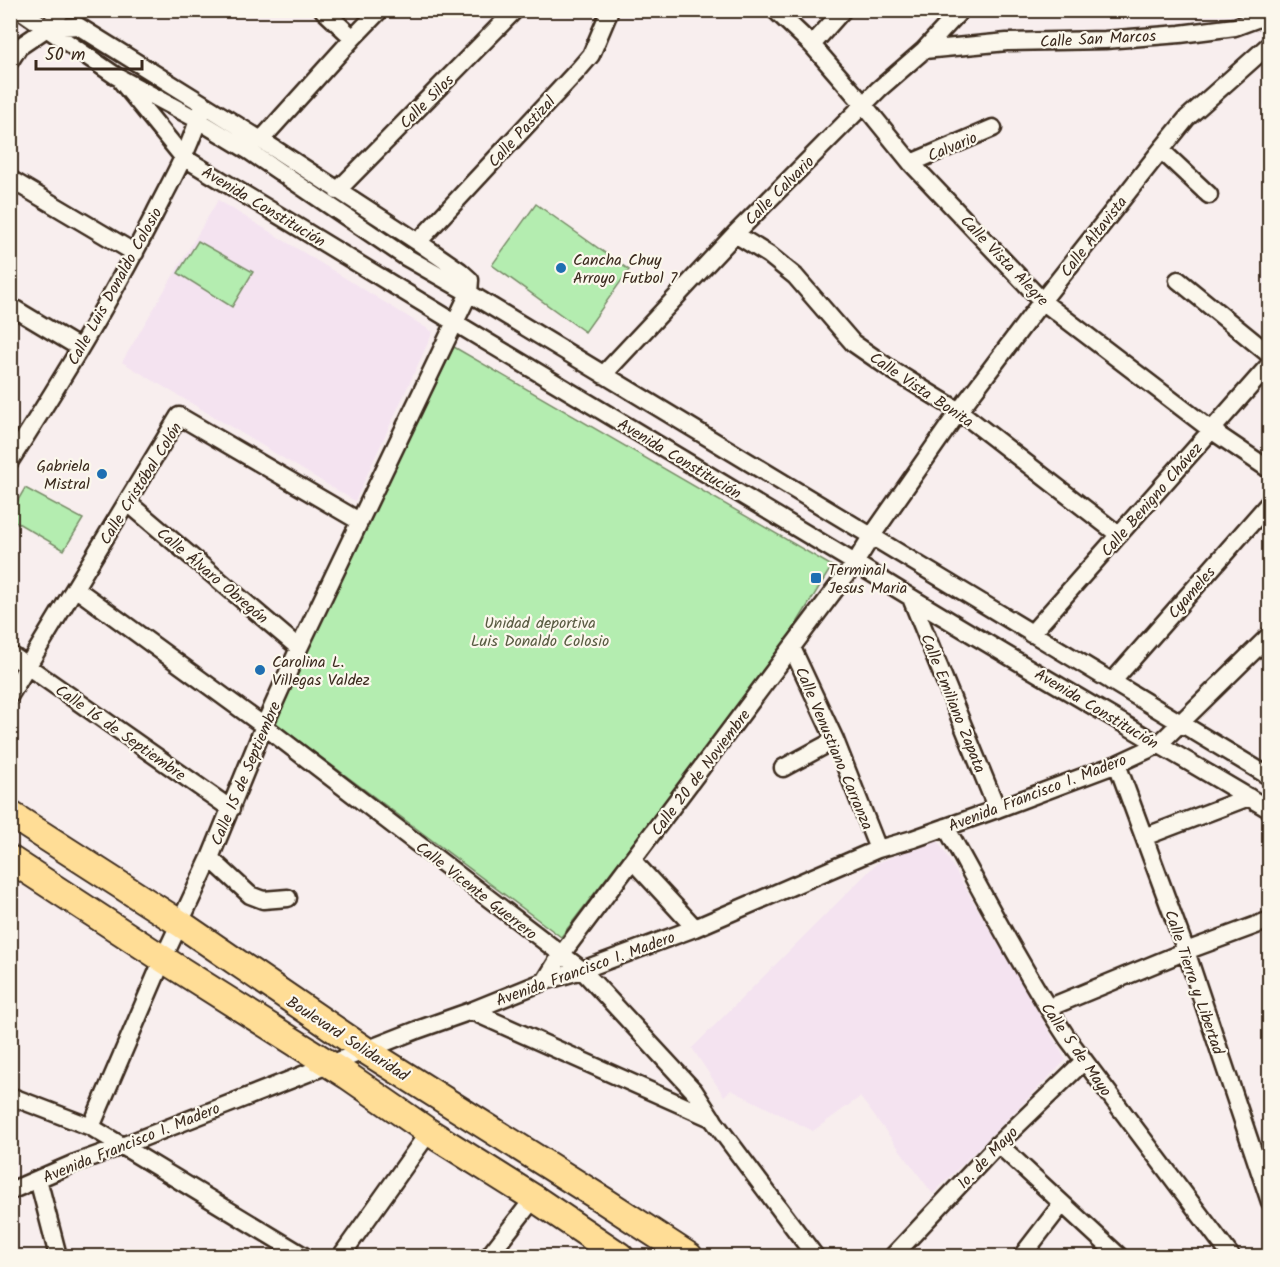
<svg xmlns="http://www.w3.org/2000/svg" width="1280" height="1267" font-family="Kalam,sans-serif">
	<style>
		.built { fill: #f4e3f0 }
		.green { fill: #b4edb0; stroke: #788c67; stroke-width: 1.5 }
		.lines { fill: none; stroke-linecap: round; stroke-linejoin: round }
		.street-casing { stroke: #3b2a1e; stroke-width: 21 }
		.primary-casing { stroke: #3b2a1e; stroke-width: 30 }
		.street { stroke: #fbf7ec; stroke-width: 16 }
		.primary { stroke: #ffdd96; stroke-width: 26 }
		.poi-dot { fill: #1f6fb2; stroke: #fbf7ec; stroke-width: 2 }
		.labels { text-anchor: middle; stroke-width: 4.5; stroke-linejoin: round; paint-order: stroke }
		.street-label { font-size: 16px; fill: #3b2a1e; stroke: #fbf7ec }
		.poi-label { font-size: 16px; fill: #3b2a1e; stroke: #fbf7ec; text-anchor: start }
		.park-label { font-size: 16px; fill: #595b42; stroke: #fbf7ec }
	</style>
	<rect width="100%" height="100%" fill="#f8eeee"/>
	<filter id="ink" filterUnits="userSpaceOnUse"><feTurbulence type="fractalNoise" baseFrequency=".0167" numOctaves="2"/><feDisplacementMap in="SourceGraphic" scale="12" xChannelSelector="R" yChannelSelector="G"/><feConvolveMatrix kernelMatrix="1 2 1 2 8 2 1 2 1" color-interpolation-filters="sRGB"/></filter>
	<g filter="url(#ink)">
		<path class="built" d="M218,200L433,332L355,501L122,362Z
			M937,839L1066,1060L933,1194L860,1097L813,1131L731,1090L724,1096L692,1048L877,863Z"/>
		<path class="green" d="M536,204L629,270L585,332L492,265Z
			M198,241L253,272L232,307L178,273Z
			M454,347L832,566L778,654L561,937L274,722L312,639Z
			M25,488L83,519L64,550L11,519V512Z"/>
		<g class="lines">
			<g class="street-casing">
				<path id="street" d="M20,10L116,76L198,120L249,151L404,256L469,293L1270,777
					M323,10L353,38
					M775,10L812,45L864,105L911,163L1042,301L1211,430L1270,470
					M47,28L78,26L261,140L418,242L460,271L470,280L469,293L299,648L264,726L210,858L163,959L91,1127
					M812,45L843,10
					M924,50L1007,42L1105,40L1180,34L1235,27L1270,14
					M10,61L19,47L47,28L62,10
					M122,82L183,157L454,322L855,563C991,648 1131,727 1270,810
					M261,140L353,38L380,10
					M1161,150L1209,195
					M911,163L993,128
					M10,179L135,253
					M337,191L515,10
					M735,234L769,255L795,276L853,343L892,370L959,411L1119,535
					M418,242L579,69L591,55L610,10
					M1178,280L1270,355
					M10,306L80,348
					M603,375L735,234L879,89L924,50L961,10
					M10,461C61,381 111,300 154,215C171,181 191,147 201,110
					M127,502L299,648
					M75,588L264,726L582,970L694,1091L713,1120L815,1256
					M911,598L997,809
					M1031,634L1270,364
					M792,648L835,740L878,849
					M10,654L231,809
					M1112,682L1270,502
					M10,695L179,416L359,521
					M1117,764L1186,951L1270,1202
					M783,768L835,740
					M946,827C985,898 1023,971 1068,1039L1231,1256
					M1144,837L1249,797
					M210,858L250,895L263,900L288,898
					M633,861L695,928
					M545,981L561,955L855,563L871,537L959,411L1042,301L1161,150L1187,118L1270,44
					M1048,1008L1186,951L1270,920
					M471,1011L713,1119
					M10,1096L91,1127L304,1256
					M998,1144L1119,1256
					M38,1179L58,1256
					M10,1191L75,1163L122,1146L417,1030L471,1011L545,981L582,970L695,928L878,849L913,839L997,809L1117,764L1158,745L1270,635
					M341,1256L429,1132
					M489,1256L534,1198
					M893,1256L998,1144L1084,1061
					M1022,1256L1062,1204"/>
			</g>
			<g class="primary-casing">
				<path id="primary" d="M10,814L181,924L365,1050L603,1200L689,1256
					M10,859L163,959L348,1076L429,1132L534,1198L620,1256"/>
			</g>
			<use href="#street" class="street"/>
			<use href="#primary" class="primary"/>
		</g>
	</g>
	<g class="poi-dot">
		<circle cx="561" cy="268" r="6"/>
		<circle cx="102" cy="474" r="6"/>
		<rect x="810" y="572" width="12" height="12" rx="3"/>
		<circle cx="260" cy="670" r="6"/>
	</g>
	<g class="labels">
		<g class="street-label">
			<text transform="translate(1098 38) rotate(-3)" y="6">Calle San Marcos</text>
			<text transform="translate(426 101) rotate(-45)" y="6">Calle Silos</text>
			<text transform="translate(521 131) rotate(-47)" y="6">Calle Pastizal</text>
			<text transform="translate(952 146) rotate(-23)" y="6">Calvario</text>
			<text transform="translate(779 190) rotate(-45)" y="6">Calle Calvario</text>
			<text transform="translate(264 206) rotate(31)" y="6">Avenida Constitución</text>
			<text transform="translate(1093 236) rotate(-52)" y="6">Calle Altavista</text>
			<text transform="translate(1005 260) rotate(46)" y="6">Calle Vista Alegre</text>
			<text transform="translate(114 286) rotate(-61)" y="6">Calle Luis Donaldo Colosio</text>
			<text transform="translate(922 389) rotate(34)" y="6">Calle Vista Bonita</text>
			<text transform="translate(680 458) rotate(31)" y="6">Avenida Constitución</text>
			<text transform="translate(140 483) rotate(-58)" y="6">Calle Cristóbal Colón</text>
			<text transform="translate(1151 499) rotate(-49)" y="6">Calle Benigno Chávez</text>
			<text transform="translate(213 575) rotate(40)" y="6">Calle Álvaro Obregón</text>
			<text transform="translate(1191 592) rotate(-49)" y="6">Cyameles</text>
			<text transform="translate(954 703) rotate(68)" y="6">Calle Emiliano Zapata</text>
			<text transform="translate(1097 708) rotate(31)" y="6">Avenida Constitución</text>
			<text transform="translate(121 732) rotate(35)" y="6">Calle 16 de Septiembre</text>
			<text transform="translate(835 748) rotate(67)" y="6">Calle Venustiano Carranza</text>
			<text transform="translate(700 772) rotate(-53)" y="6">Calle 20 de Noviembre</text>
			<text transform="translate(245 773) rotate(-67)" y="6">Calle 15 de Septiembre</text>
			<text transform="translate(1037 792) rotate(-21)" y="6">Avenida Francisco I. Madero</text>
			<text transform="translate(477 890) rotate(38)" y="6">Calle Vicente Guerrero</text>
			<text transform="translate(585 968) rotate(-20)" y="6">Avenida Francisco I. Madero</text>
			<text transform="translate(1195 982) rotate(71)" y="6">Calle Tierra y Libertad</text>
			<text transform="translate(348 1038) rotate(33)" y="6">Boulevard Solidaridad</text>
			<text transform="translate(1077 1049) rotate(55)" y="6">Calle 5 de Mayo</text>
			<text transform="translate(131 1142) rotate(-22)" y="6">Avenida Francisco I. Madero</text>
			<text transform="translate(987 1157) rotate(-46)" y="6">1o. de Mayo</text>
		</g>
		<g class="poi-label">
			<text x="573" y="265">Cancha Chuy<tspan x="573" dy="18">Arroyo Futbol 7</tspan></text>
			<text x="90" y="471" text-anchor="end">Gabriela<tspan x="90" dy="18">Mistral</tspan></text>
			<text x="828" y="575">Terminal<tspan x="828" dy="18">Jesus Maria</tspan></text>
			<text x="272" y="667">Carolina L.<tspan x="272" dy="18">Villegas Valdez</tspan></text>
		</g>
		<g class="park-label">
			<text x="540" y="628">Unidad deportiva<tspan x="540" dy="18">Luis Donaldo Colosio</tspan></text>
		</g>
	</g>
	<rect width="1280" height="1267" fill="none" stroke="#fbf7ec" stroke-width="36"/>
	<rect x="18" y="18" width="1244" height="1231" fill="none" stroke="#3b2a1e" stroke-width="2" filter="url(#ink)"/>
	<path d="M36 60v9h106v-9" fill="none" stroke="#3b2a1e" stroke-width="3"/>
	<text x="45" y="60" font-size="18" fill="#3b2a1e" stroke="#fbf7ec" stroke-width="4.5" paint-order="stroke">50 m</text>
</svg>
